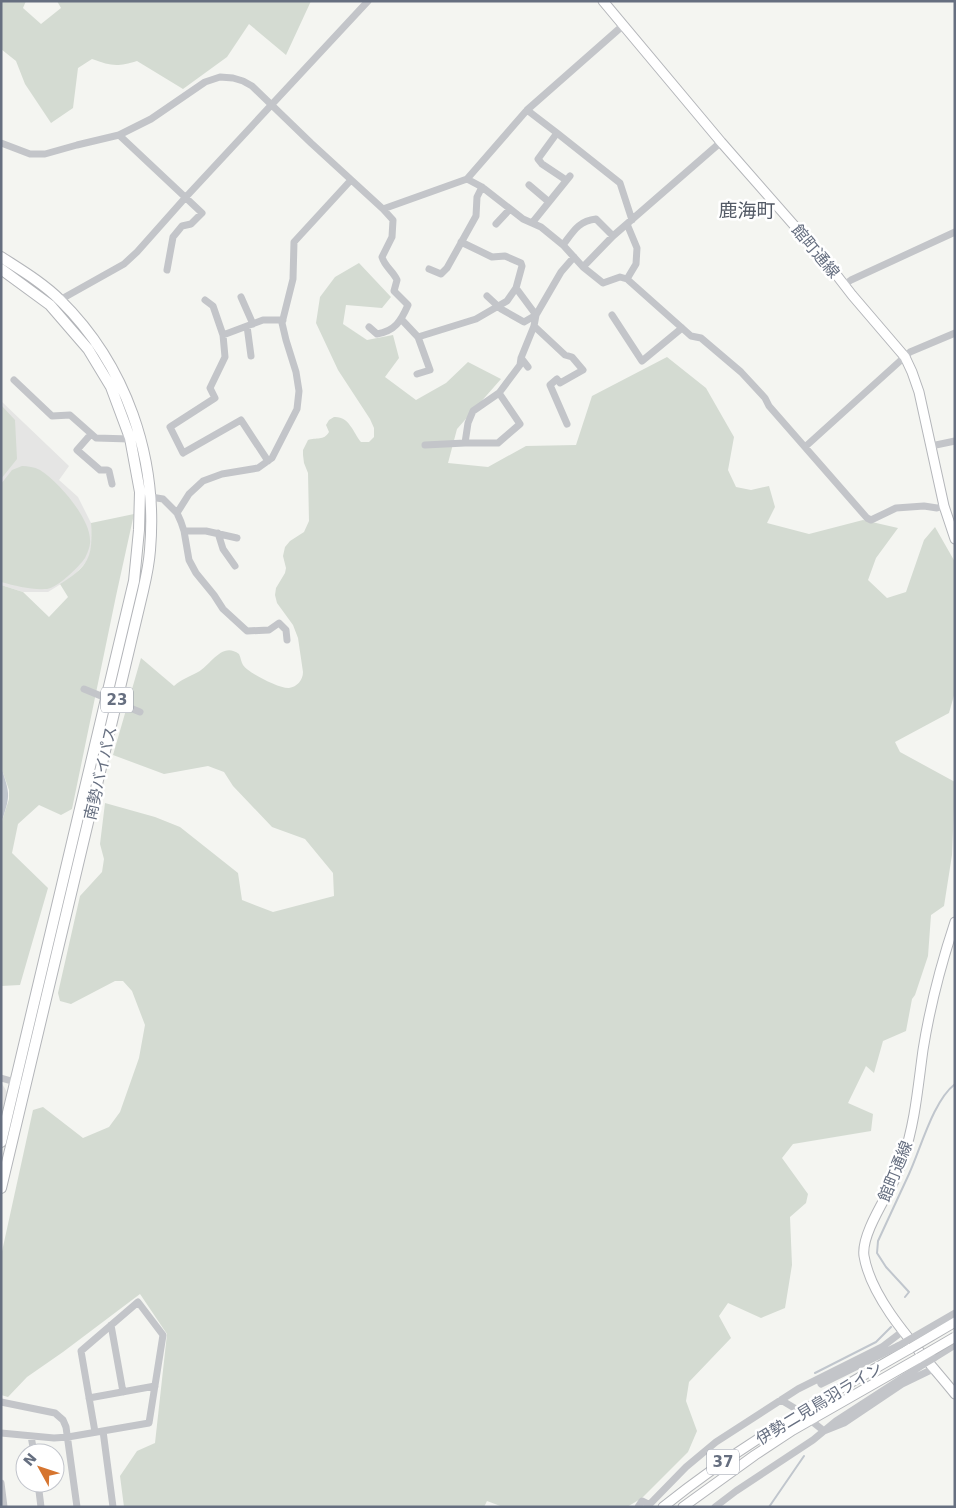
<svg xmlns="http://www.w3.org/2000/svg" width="956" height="1508" font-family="'DejaVu Sans','Noto Sans JP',sans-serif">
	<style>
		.built { fill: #e5e5e4 }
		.green { fill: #d4dbd2 }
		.water { fill: #c0c6cd }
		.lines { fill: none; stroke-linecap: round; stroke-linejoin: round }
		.stream { stroke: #c0c6cd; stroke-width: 2 }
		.major-casing { stroke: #b4b6ba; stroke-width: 11 }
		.highway-casing { stroke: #b3b5b9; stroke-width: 12 }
		.minor { stroke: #c3c5c9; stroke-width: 7 }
		.major { stroke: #fff; stroke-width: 9 }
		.highway { stroke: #fff; stroke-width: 10 }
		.major-bridge-casing { stroke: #b4b6ba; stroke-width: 11; stroke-linecap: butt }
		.minor-bridge { stroke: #c3c5c9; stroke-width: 7 }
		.major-bridge { stroke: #fff; stroke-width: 9 }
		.labels { text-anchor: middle; stroke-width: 5; stroke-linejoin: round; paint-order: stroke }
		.shield { fill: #fff; stroke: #949aa6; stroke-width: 1 }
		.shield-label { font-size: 15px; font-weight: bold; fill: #666f80 }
		.street-label { font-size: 16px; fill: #666f80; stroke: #fff }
		.quarter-label { font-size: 19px; fill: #535a66; stroke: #fff }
	</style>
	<rect width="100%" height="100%" fill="#f4f5f1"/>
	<path class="built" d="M1,401L69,466L59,480L78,497L91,523L92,543L89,559L72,577L48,592H23L1,585Z
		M1,1082L7,1092L1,1118Z"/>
	<path class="green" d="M1,1H26L23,8L41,24L61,8L57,1H311L286,55L249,24L227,57L183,89L137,61C117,67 111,66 92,59L78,68L73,108L51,123L25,84L16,61L1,49Z
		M359,263L391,297L382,308L346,305L343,324L367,340L393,335L399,358L385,377L416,400L446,383L468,362L501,379L457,429L448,463L488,467L526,446L576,445L592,396L667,357L706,388L734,437L728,470L736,487L751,490L769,486L775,507L767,523L809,534L863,520L898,528L876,558L868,580L887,598L906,592L924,540L935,527L955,562V692L949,713L895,742L900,752L955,782L952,855L944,906L931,915L928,956L915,995L912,999L906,1031L883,1041L874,1073L866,1066L848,1103L873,1114L871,1131L793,1144L782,1158L808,1194L806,1203L790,1217L792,1265L785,1308L761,1318L728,1303L719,1316L731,1338L689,1382L686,1401L697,1431L688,1452L642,1498L627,1507H503L487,1501L484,1507H124L120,1476L137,1451L155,1443L167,1334L140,1294L63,1352L27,1377L8,1397L1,1395V1256L33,1110L43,1107L83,1138L109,1127L120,1112L139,1058L145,1025L132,991L123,981H115L71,1004L60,1001L58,993L80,896L102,872L104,859L100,844L105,803L155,817L180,827L238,873L242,900L273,912L334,896L333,873L305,839L272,827L233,786L224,772L208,766L164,774L113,755L141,658L174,686C182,679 189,677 198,672C211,665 222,641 239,654C241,658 241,662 243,665C248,673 280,689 289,688C297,687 303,680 303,672L298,638L293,625L277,603L275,595L276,588L285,573L286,568L283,556L285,547L290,541L304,532L309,521L308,473L304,463L303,455V450L308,440C316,437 324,441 329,432L326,425L329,420L334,417C349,416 353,432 361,442H369L374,437V428L370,419L338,370L316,323L320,297L335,277Z
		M1,405L15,420L17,459L1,479Z
		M22,466C28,466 34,467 40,470C58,481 90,518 90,540C91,545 87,554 85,558C79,567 57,588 47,589C31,590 16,586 1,582V484L12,470Z
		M134,514L116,596L72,809L61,815L39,805L18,824L12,853L48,888L20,985L1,986V824L9,799V790L1,767V585L23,592L49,617L68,597L60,584C89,566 93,557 91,523Z"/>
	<path class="water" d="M1,767C11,796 10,796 1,824Z"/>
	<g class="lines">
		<path class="stream" d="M905,1297L909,1292L886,1267L877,1253L878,1241C888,1219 899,1196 909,1174C921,1148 933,1101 955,1084
			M815,1373L876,1342L891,1327
			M769,1507L804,1456"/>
		<g class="major-casing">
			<path id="major" d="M603,1L721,142L828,264L852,295L905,357L912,372L919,392L944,506L955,539
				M955,922C941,964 930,1006 923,1050C918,1086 915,1124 903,1158C900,1167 897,1175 893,1183C884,1201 861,1236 864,1256C872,1304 925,1356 955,1394
				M663,1507C740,1445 825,1397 911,1348
				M683,1507L755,1455L793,1430L919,1358"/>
		</g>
		<g class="highway-casing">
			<path id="highway" d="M1,257C21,270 43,283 60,300C126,365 158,457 150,550C149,564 146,578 143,591L1,1188
				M1,269L50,305L88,349L111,387L130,438L140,492L139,530L134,581L1,1142"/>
		</g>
		<path class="minor" d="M527,110L557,133L538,159L542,164L566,180
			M557,133L620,183L632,220
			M119,135L202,213L191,224L182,226L173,237L167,270
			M1,143L30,154H45L77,145L119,135L151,119L205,82L220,77L233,78L243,81L252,86L311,143L383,209L467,179L527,110L619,29L624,27
			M467,179L482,187L523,219L541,227L563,245L583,267L603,283L620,277L627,279L691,336L701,338L741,372L765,398L769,406L867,518L871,520L896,508L924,506L937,508L944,506
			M529,185L549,202
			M532,223L570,176
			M496,224L510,209
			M627,224L637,248L636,264L627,279
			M563,245C573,232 578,221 596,219L613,236
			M583,267L613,236L721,142
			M429,269L441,274L447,268L476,216L477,197L482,187
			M844,285L851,280L955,232
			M516,288L536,315
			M487,296L501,309L524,322L536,315
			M241,297L253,324
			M205,300L213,306L223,335L225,357L210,388L215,398L170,427L183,453L241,420L268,461
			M58,301L124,264L137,252L185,198L368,1
			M612,315L642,361L682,328
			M402,320L418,337L430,370L417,374
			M247,326L263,320H283
			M534,326L565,355L572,357L583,370L560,383L557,379L550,385L567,424
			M369,327L377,334C395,331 401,321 408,305L394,291L397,280C393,271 385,267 382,257L392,237L393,220L383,209
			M223,335L247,326L251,356
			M418,337L476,319L507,301L516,288L522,266L521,263L505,256L492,257L461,242
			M528,367L521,358L534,326L536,315L561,272L574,257
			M14,380L52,416L70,415L96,438L130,439
			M91,434L77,450L100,470H107L109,471L112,484
			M465,443H498L520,424L499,393
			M425,445L465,443L468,423L473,411L499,393L520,365L521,358
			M931,446L955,441
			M805,447L910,352L955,333
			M151,497L163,499L177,513L181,522L184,531L189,560L196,573L214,595L223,609L247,631L269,630L279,623L286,630L287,640
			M177,513L189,494L203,481L222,474L258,468L272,458L297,409L299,391L296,372L286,340L282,323L293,279L294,242L351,180
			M184,531H206L237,538
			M218,533L223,549L235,566
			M1,1078L25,1085
			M111,1325L123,1392
			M934,1358L955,1345
			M821,1384L898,1346
			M89,1398L155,1386
			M781,1400L796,1409
			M1,1402L55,1413L63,1420L66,1427L77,1507
			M814,1423L824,1431L844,1423L902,1384L935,1368
			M103,1431L113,1507
			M1,1433L54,1438L68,1437L149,1423L163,1335L138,1302L81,1351L95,1432
			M31,1436L34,1453
			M1,1483L4,1507
			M38,1483L41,1507
			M638,1507L642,1501L646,1503
			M647,1507L686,1467L716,1442L798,1389L882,1347L903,1331
			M715,1507L736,1491L813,1440L836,1421L924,1364"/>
		<use href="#major" class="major"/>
		<use href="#highway" class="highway"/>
		<g class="major-bridge-casing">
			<path id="major-bridge" d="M911,1348L955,1322
				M919,1358L955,1337"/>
		</g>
		<path class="minor-bridge" d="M84,689L140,712
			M898,1346L955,1313
			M924,1364L934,1358"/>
		<use href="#major-bridge" class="major-bridge"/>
	</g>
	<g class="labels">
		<g class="shield">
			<rect x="101" y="687.5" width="32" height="25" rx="4"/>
			<rect x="707" y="1449.5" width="32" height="25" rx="4"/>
		</g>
		<g class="shield-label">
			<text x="117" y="705">23</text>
			<text x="723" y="1467">37</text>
		</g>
		<g class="street-label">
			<text transform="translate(816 251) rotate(50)" y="6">館町通線</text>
			<text transform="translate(100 773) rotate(-77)" y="6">南勢バイパス</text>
			<text transform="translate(895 1171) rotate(-68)" y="6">館町通線</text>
			<text transform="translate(819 1403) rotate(-31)" y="6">伊勢二見鳥羽ライン</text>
		</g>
		<g class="quarter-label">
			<text x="747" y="217">鹿海町</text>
		</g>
	</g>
	<rect width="956" height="1508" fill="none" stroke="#666f80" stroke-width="5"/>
	<g transform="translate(40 1468) rotate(310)"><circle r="24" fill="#ffffff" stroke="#c2c5cc"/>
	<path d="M0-4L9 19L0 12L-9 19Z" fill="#d6752f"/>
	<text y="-8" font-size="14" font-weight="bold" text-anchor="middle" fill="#666f80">N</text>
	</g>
</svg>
